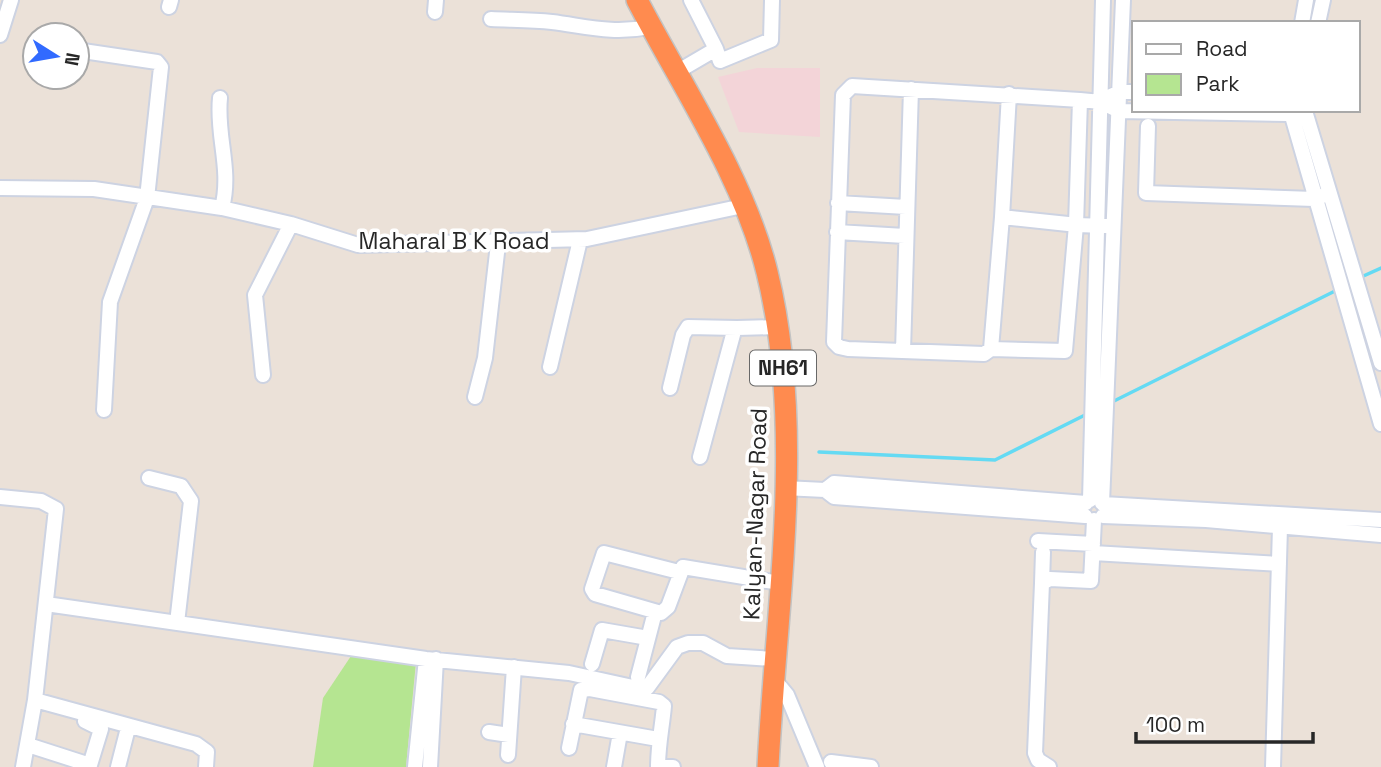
<svg xmlns="http://www.w3.org/2000/svg" width="1381" height="767" font-family="'Space Grotesk',sans-serif">
	<style>
		.medical { fill: #f3d4d8 }
		.green { fill: #b5e591 }
		.lines { fill: none; stroke-linecap: round; stroke-linejoin: round }
		.stream { stroke: #64daf3; stroke-width: 3.5 }
		.minor-casing { stroke: #cdd3e2; stroke-width: 18 }
		.highway-casing { stroke: #c3c3c3; stroke-width: 24 }
		.minor { stroke: #fff; stroke-width: 14 }
		.highway { stroke: #ff8b4f; stroke-width: 21 }
		.labels { text-anchor: middle; stroke-width: 7; stroke-linejoin: round; paint-order: stroke }
		.shield { fill: #fff; stroke: #686868; stroke-width: 2 }
		.shield-label { font-size: 21px; font-weight: bold; fill: #272727 }
		.street-label { font-size: 23px; fill: #272727; stroke: #fff }
	</style>
	<rect width="100%" height="100%" fill="#ebe1d8"/>
	<path class="medical" d="M757,68H820V137L739,132L718,77Z"/>
	<path class="green" d="M355,650L416,662L406,767H313L323,698Z"/>
	<g class="lines">
		<path class="stream" d="M1359,278L1381,268
			M1112,402L1337,290
			M819,452L995,460L1089,413"/>
		<g class="minor-casing">
			<path id="minor" d="M169,7L171,0
				M435,12L436,0
				M491,19C511,20 532,20 552,22C590,27 612,34 650,27
				M1302,23L1306,0
				M1318,23L1323,0
				M0,35L11,0
				M716,49L720,61L771,40L772,0
				M83,51L157,62L161,67L147,198L110,302L104,410
				M675,73L716,49L691,0
				M1009,94L1002,217L1068,224L1076,225L1080,100
				M1111,96L1120,92H1134
				M220,98C216,136 232,169 222,208
				M1305,111L1381,363
				M1292,116L1381,424
				M1148,126L1146,193L1314,199L1322,196
				M0,188L94,189L222,208L291,224L358,245L587,239L743,206
				M838,203L906,207
				M1002,217L991,349L984,354L848,349L839,347L834,342L843,95L852,86L1080,100L1101,102L1119,111L1288,114
				M837,232L905,236
				M991,349L1065,351L1076,225L1107,226
				M903,351L911,89
				M550,367L580,240
				M263,375L255,295L291,224
				M670,388L683,335L688,327L737,328
				M475,397L485,358L498,244
				M700,457L734,331L737,328L778,327
				M149,478L181,486L191,501L177,623
				M784,488L825,490L834,497L1085,516
				M825,490L834,483L1086,503
				M0,497L41,501L56,509L35,700L23,767
				M1090,500L1103,0
				M1102,503L1123,0
				M1103,504L1381,520
				M1103,516L1206,520L1381,535
				M1038,541L1093,544
				M1093,553L1279,564
				M679,572L604,553L592,589L595,594L661,613L668,607L683,567L780,583
				M1042,583L1043,552
				M46,604L426,659L569,673L642,689L647,688L677,647L688,643H703L727,656L774,659
				M592,664L602,630L648,638
				M638,677L655,612
				M773,678L787,695L817,767
				M35,700L196,744L207,752L206,767
				M573,724L658,739
				M489,732L509,735
				M28,745L90,765L101,729L85,721
				M569,748L581,690L590,689L659,702L664,706C662,728 658,745 658,767
				M508,755L514,667
				M831,762L871,767
				M118,767L128,728
				M415,767L426,659
				M430,767L436,659
				M614,767L620,733
				M658,767H673
				M1049,767L1038,760L1035,753L1042,583L1050,579L1091,581L1094,520
				M1273,767L1280,527"/>
		</g>
		<g class="highway-casing">
			<path id="highway" d="M637,0C681,85 744,178 767,272C806,430 776,606 768,767"/>
		</g>
		<use href="#minor" class="minor"/>
		<use href="#highway" class="highway"/>
	</g>
	<g class="labels">
		<rect class="shield" x="750" y="350.5" width="66" height="35" rx="5"/>
		<g class="shield-label">
			<text x="783" y="375">NH61</text>
		</g>
		<g class="street-label">
			<text x="454" y="249">Maharal B K Road</text>
			<text transform="translate(755 514) rotate(-88)" y="8">Kalyan-Nagar Road</text>
		</g>
	</g>
	<rect x="1132" y="21" width="228" height="91" fill="#ffffff" stroke="#a9a9a9" stroke-width="2"/>
	<rect x="1146" y="44" width="35" height="10" fill="#ffffff" stroke="#a9a9a9" stroke-width="2"/>
	<text x="1196" y="56" font-size="21" fill="#272727">Road</text>
	<rect x="1146" y="74" width="35" height="21" fill="#b5e591" stroke="#a9a9a9" stroke-width="2"/>
	<text x="1196" y="91" font-size="21" fill="#272727">Park</text>
	<g transform="translate(56 56) rotate(101)"><circle r="33" fill="#ffffff" stroke="#a9a9a9" stroke-width="2"/>
	<path d="M0-5L12 26L0 18L-12 26Z" fill="#316aff"/>
	<text y="-10" font-size="19" font-weight="bold" text-anchor="middle" fill="#272727">N</text>
	</g>
	<path d="M1136 732v10h177v-10" fill="none" stroke="#272727" stroke-width="3.5"/>
	<text x="1146" y="732" font-size="21" fill="#272727" stroke="#ffffff" stroke-width="5" paint-order="stroke">100 m</text>
</svg>
